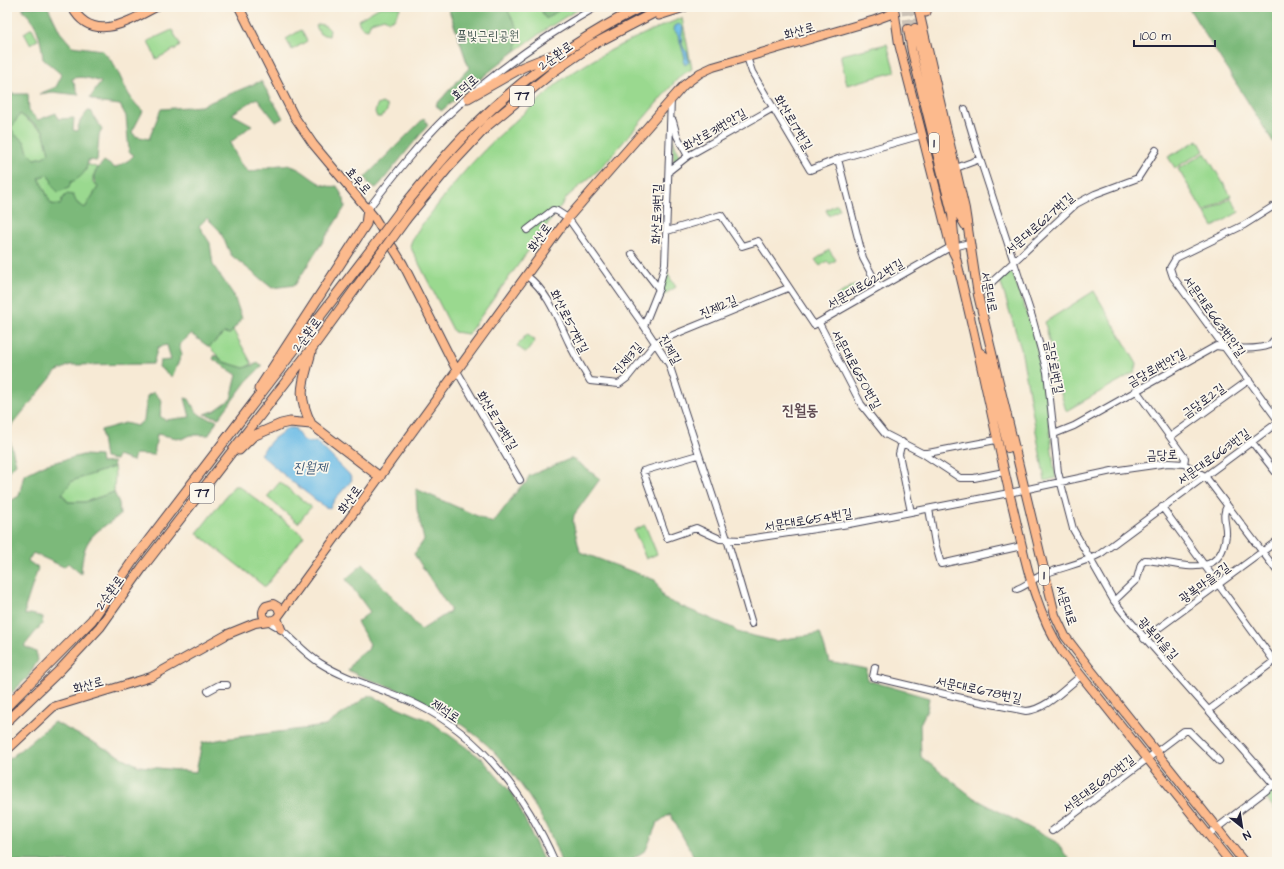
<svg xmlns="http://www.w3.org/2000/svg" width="1284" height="869" font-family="'Architects Daughter','Poor Story',sans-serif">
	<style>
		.green { fill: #9ad98f; stroke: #5e7e65 }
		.forest { fill: #7bb97a; stroke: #4e6e5a; fill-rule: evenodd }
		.water { fill: #6bbbe6; stroke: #466e90 }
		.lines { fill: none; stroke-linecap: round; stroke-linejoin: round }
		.major-tunnel { stroke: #ccc2b6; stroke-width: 8; stroke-dasharray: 8 4; stroke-linecap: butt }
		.minor-casing { stroke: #424052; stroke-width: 8 }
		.major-casing { stroke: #424052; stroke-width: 10 }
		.highway-casing { stroke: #424052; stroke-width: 11 }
		.minor { stroke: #fff; stroke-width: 6 }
		.major { stroke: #fcba8d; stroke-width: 8 }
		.highway { stroke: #fcba8d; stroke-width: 9 }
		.highway-bridge-casing { stroke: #424052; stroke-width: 11; stroke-linecap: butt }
		.highway-bridge { stroke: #fcba8d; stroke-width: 9 }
		.labels { text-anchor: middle; stroke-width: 3.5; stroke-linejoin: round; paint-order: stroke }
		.shield { fill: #fbf7ec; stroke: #636270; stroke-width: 1 }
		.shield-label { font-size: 12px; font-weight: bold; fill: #22223b }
		.street-label { font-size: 13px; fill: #22223b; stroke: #fbf7ec }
		.park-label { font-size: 13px; fill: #465954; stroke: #fbf7ec }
		.water-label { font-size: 14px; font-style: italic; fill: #3c5877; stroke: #fbf7ec }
		.quarter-label { font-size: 15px; font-weight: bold; fill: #624e55; stroke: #fbf7ec }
	</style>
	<rect width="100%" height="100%" fill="#fbf7ec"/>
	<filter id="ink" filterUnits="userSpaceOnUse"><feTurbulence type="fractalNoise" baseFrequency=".025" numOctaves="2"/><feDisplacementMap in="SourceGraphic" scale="8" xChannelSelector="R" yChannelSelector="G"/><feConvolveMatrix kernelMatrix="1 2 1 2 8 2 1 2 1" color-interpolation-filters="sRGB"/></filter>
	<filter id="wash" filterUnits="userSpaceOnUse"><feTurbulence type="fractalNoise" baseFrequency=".012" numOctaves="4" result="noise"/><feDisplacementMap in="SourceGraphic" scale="16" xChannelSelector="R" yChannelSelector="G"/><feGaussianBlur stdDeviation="0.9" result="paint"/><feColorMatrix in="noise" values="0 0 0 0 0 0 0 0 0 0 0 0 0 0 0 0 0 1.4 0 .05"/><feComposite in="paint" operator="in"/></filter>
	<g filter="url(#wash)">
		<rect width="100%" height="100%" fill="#f7ead5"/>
		<path class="green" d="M380,7H401L394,19L389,21L384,18L371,22L368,29C362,28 360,27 358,20Z
			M448,7H582C531,36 486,73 441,111L436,105L469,68Z
			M682,18L692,69L680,76L601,168L568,196L468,334L454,332L410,246C413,233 431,214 439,203C467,165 500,133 536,103C545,95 554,86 563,79C600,54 640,34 682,18Z
			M319,24L326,26L330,30L329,36L320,34L316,26Z
			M32,28L38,40L30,44L24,33Z
			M172,30L180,44L179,47L156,59L148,41Z
			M301,30L307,41L292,50L286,39Z
			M887,44L895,72L847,85L841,59V55Z
			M382,103L387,106V111L381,117H377L375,112L377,105Z
			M20,114L35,126L43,130L49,153L43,157L35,159L28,152L24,141L15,135L11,128Z
			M672,138L681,158L674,163Z
			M1198,140L1204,151L1175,168L1168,157Z
			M1205,153L1231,196L1204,212L1178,169Z
			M87,164L98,168L93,176V182L98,187L85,208L77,203L73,196L60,205L51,204L39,178L47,174L51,180L71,182L86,170Z
			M1231,198L1239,212L1213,227L1205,213Z
			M837,204L840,209L829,216L826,210Z
			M829,250L836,260L830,264L827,261L820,266L815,260Z
			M1011,268C1022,301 1035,334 1042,368C1050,404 1049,442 1056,478L1045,481L1021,349L1000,280Z
			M665,270L676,287L659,298L665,273Z
			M854,285L859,292L841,303L836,296Z
			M1094,291L1137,364L1135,372L1066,411L1058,383L1045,322Z
			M233,330L252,364L244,368L224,362L209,347L224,333L230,334Z
			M527,334L535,341L526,353L517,346Z
			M114,467C116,478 114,482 114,492L85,502H68L62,493L72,481Z
			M280,482L311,507L298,523L267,497Z
			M234,486H239L304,536L265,587L197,533Z
			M645,525L657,554L646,559L634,530Z
			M1274,789L1277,793V812L1264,796Z"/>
		<path class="forest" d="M23,7H48L60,32L72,46L102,50C105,54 110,58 112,62C124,80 125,96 143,111L132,132L135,136L149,139L161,109L201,106L261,81L283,118L276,122L257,98L232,114L252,125L230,143L240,163L249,172C260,170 275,164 286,165C306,167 316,190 337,186L344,199L345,207L295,285L272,288L231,255L220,231L207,218L199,226L210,243L213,265L233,294L242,318L230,334L224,333L209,347L191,334L179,345L182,354L172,377L159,367L160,361L171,360L167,345L158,347L153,364L70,365L56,372L11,426L9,437L16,464L9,471V494L7,495V94H28L29,111L38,120L56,113L58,119L74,118L73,130L77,131L80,121L88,111L92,112C94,120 100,123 102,130L99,135L97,161L88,160C87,171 82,178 71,182L69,188L58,192L53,187L51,180L47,174L39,178L51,204L60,205L62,199L67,194L73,195L77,203L85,208L98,187C89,176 96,171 104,161L115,168L129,160L134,155L129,152L126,116L120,105L102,103L90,98L101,82C92,79 80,75 72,79L79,95L53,92L39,94L56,87L62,75L43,59C41,41 38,22 23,11ZM20,114L43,130L49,153L43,157L35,159L28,152L24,141L15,135L11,128Z
			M448,7H513L508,11L519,31L516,50L441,111L436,105L469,68Z
			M539,7H564L546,19Z
			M1188,7H1277V148Z
			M424,118L428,125L380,184L376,188L369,184L365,177Z
			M215,355L224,362L244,368L259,363L262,366L246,382L219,418L204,414L214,411L231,399L237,375L213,359Z
			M154,392L162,401L160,416L165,420L190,417L185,398L189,399C197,415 200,417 217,420L209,435H191L182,439L157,434L154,455L135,454L133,461L117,456L116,460L105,458L101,430L125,423L137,426L144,420L147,396Z
			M83,455L100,456L101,463L113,462L114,467L72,481L62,494L68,502H85L114,492L119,503L120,515C92,535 83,537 81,574L68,563L64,567L33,553L28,561L38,568L25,608V615L31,614L43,617L42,624L24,646L36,652L38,660L28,677L7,697V503L19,496L24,475L44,465Z
			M572,458L600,479L574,515L573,522L580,552L655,580L664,599L733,628L737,632L775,641L820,633L829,661L867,669V680L929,698L927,710L920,724L921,757L974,798L1056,842L1071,862H697L670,814L657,823L646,850L628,862H561C549,824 522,782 495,753C477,733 445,713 421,700C399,687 371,683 348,670L358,655L368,650L370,644L357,622L370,612L346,579L363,564L421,630L451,611L414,554L424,540L417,510L416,489L493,523L521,486L526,483L529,476Z
			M369,695L430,721L482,759L514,796L544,862H7V761L54,722L139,766L196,772L202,743L223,739L325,726Z"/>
		<path class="water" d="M679,24L683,28C681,36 680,47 687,52L689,62L685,65L683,61L685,58L678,35L674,30L675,26Z
			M288,428H295C300,437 304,445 316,441L349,474L352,480L335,499L330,508L325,507L291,481L260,454L273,439Z"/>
	</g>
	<g filter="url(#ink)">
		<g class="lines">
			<path class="major-tunnel" d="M905,7L908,29
				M913,7L915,28"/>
			<g class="minor-casing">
				<path id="minor" d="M747,57L752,72L810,170L838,159L922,135
					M965,109L980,159
					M673,121L677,136L688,156
					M838,159L863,258L879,288
					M956,168L980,159L1032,317L1047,372L1058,472L1073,529L1114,601L1129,620L1277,788
					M669,171L688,156L773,108
					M1277,204L1244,225L1176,258L1170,268L1173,277L1277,419
					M368,209C393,177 418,144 447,116C492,73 542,38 596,7
					M527,230L553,210L557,211L568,218L644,326L669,364L727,539L752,624
					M667,231L721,215L742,246L758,241L814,325L947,249L969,243
					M632,254L659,289
					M527,276C549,293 557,318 569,343C575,356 583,369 590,381L619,384L627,378L656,342L788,288
					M978,295L1076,204L1095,194L1138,178L1156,150
					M819,323L861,404L885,434L922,453L960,478H974L1004,472
					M644,326L658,291L665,264L671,99
					M457,371L520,480
					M1136,390L1185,458L1184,464
					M1054,434L1074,426L1216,346C1232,348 1254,351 1270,345L1273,341
					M1170,437L1249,380
					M902,442L899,454L911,512
					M1252,442L1277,474
					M923,453H928L996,440
					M698,455L643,471L667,538L696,528L720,539L741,540L849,524L1009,493L1112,471L1168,463L1184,464L1205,476L1277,571
					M1162,507L1274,661
					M929,509L935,543L941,564L1022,546
					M1017,589C1026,586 1033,579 1042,575C1061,567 1082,564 1100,554L1277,423
					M1114,601L1137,579L1141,564L1145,560C1177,562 1221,583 1226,535C1227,524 1221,516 1227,506
					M269,621C272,625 278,626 281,629C295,641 305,654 320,663C350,682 386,689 418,705C482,736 527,798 555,862
					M1144,639L1277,541
					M875,667L873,677L966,699L1026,711C1046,710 1065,688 1081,676
					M208,691L219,685H227
					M1209,710L1277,659
					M1052,831L1184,731H1189L1219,761
					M1209,834L1276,783"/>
			</g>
			<g class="major-casing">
				<path id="major" d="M72,7C92,44 128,22 156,7
					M239,7L294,116L313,144L374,217L403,264L457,371
					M918,7L965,209L978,295L1055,615L1065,636L1091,670L1244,862
					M894,8L899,44L951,248L956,258C977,341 993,425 1013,508C1025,558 1034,610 1063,653L1230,862
					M915,28L951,182L960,216L965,225
					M908,29L912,52L952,214L956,255
					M978,351L986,357L1008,448
					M280,613L278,607L273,604L266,606C258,615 267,625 277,618L568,218L684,85L700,73L713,67L875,20L894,13
					M277,618L281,629
					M7,750L53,707L151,677L228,634L255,623L269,621"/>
			</g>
			<g class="highway-casing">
				<path id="highway" d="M892,7L894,13
					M926,12L927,7
					M659,15L684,7
					M468,98L523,67L553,55
					M400,211C423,182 447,153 473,127C522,78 579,38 641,7
					M406,219L447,169L488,125L554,71L592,45L665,7
					M259,389L366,224L368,209
					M311,424C296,392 303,384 311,352
					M239,450L253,436L281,424L290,422L311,424L380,477
					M7,706L92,620L132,562L376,243
					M7,721L60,670L100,627L142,568L312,348L382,252"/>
			</g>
			<use href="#minor" class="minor"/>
			<use href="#major" class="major"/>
			<use href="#highway" class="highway"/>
			<g class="highway-bridge-casing">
				<path id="highway-bridge" d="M376,243L400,211
					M382,252L406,219"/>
			</g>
			<use href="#highway-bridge" class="highway-bridge"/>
		</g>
	</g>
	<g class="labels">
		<g class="shield">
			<rect x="510" y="86" width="24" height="20" rx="3"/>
			<rect x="929" y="133" width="10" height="20" rx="3"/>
			<rect x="190" y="483" width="24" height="20" rx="3"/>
			<rect x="1039" y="565" width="10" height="20" rx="3"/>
		</g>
		<g class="shield-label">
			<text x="522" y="100">77</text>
			<text x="934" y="147">1</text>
			<text x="202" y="497">77</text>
			<text x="1044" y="579">1</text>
		</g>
		<g class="street-label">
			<text transform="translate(799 30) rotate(-16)" y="5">화산로</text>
			<text transform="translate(555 55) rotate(-36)" y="5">2순환로</text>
			<text transform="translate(464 87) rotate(-41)" y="5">효덕로</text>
			<text transform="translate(794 122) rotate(59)" y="5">화산로17번길</text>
			<text transform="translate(714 129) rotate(-30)" y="5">화산로31번안길</text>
			<text transform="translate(359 180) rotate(49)" y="5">효우로</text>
			<text transform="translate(656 214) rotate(-88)" y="5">화산로31번길</text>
			<text transform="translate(1039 223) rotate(-41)" y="5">서문대로627번길</text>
			<text transform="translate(539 237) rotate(-55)" y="5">화산로</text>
			<text transform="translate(865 283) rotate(-30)" y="5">서문대로622번길</text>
			<text transform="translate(990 292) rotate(79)" y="5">서문대로</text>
			<text transform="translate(718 306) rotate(-23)" y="5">진제2길</text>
			<text transform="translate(1215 316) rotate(54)" y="5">서문대로663번안길</text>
			<text transform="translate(570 321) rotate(63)" y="5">화산로57번길</text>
			<text transform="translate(306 334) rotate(-53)" y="5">2순환로</text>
			<text transform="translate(671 349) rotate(61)" y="5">진제길</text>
			<text transform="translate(627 358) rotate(-49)" y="5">진제3길</text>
			<text transform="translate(1055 367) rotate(79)" y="5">금당로1번길</text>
			<text transform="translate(1156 367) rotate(-29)" y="5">금당로1번안길</text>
			<text transform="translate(857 369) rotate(61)" y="5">서문대로650번길</text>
			<text transform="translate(1203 400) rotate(-36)" y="5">금당로2길</text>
			<text transform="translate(498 420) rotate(59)" y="5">화산로73번길</text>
			<text transform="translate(1162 454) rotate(-2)" y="5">금당로</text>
			<text transform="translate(1213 456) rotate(-36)" y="5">서문대로663번길</text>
			<text transform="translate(349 499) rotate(-54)" y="5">화산로</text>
			<text transform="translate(808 519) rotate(-9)" y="5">서문대로654번길</text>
			<text transform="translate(1204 582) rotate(-36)" y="5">광복마을3길</text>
			<text transform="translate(109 592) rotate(-54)" y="5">2순환로</text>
			<text transform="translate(1067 605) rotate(71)" y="5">서문대로</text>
			<text transform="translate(1159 638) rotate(48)" y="5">광복마을길</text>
			<text transform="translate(88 684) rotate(-15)" y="5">화산로</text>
			<text transform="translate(979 689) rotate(12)" y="5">서문대로678번길</text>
			<text transform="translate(446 710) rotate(34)" y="5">제석로</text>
			<text transform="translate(1098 783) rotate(-37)" y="5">서문대로690번길</text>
		</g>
		<g class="park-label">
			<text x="488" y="40">풀빛근린공원</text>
		</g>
		<g class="water-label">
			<text x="310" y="472">진월제</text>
		</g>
		<g class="quarter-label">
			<text x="800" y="415">진월동</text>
		</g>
	</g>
	<rect width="1284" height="869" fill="none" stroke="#fbf7ec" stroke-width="24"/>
	<g transform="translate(1242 827) rotate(150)" stroke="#fbf7ec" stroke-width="3" paint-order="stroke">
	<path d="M0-3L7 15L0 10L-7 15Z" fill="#22223b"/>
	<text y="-6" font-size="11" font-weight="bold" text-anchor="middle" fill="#22223b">N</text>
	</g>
	<path d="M1134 40v6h81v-6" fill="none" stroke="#22223b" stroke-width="2"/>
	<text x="1140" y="40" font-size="12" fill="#22223b" stroke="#fbf7ec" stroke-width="3" paint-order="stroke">100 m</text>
</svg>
